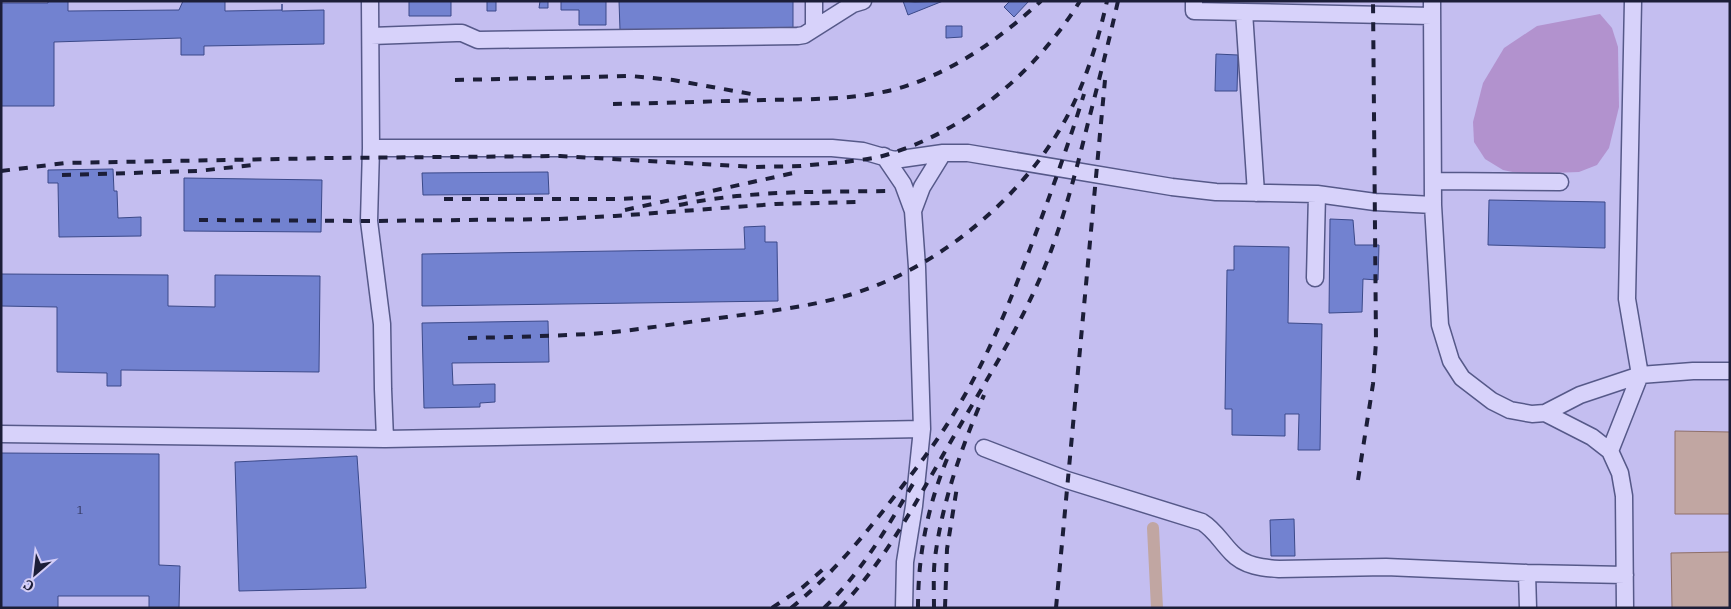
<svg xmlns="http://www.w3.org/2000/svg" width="1731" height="609" font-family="'IBM Plex Serif',serif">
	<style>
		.green { fill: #b292ce }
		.water { fill: #c1a6a2; stroke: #8f6f69 }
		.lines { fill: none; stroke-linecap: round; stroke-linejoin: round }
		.canal { stroke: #c1a6a2; stroke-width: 12 }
		.building { fill: #7282d0; stroke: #3b4989 }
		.minor-casing { stroke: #565989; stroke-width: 19 }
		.minor { stroke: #d7d2fa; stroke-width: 16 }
		.rail { stroke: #1c1e38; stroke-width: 4; stroke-dasharray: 9 9; stroke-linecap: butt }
		.labels { text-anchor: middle; stroke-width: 4.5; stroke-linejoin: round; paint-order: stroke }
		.number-label { font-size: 12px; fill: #32375e }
	</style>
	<rect width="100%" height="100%" fill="#c4bef0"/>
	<path class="green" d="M1600,14L1612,28L1618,47L1619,107L1609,148L1597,165L1579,172L1522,174L1503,170L1485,159L1474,142L1473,122L1483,83L1504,48L1537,26Z"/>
	<path class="water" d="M1675,431L1730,432V514H1675Z
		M1730,552V608H1672L1671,553Z"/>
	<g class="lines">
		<path class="canal" d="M1153,528L1157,608"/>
	</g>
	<path class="building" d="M48,1H68V11L179,10L183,1H225V11L282,10V4V11L324,10V44L204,46V55H181V38L54,42V106H1V3H48Z
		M409,1H451V16H409Z
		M487,1H496V11H487Z
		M540,1H548V8H539Z
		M561,1H606V25H579V10H561Z
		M619,1H793V30H620Z
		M903,1L915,2L943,1L908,15Z
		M1010,1H1029L1014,17L1004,7Z
		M946,26H962V37L946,38Z
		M1216,54L1238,55L1237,91H1215Z
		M113,169L114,191H117L118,218L141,217V236L59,237L58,183H48V170Z
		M548,172L549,194L423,195L422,173Z
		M184,178L322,180L321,232L184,231Z
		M1489,200L1605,202V248L1488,245Z
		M1330,219L1353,220L1355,245H1379L1378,280L1363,279L1362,312L1329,313Z
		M765,226V242H777L778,301L422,306V254L745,249L744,227Z
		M1234,246L1289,247L1288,323L1322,324L1320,450H1298L1299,414H1285V436L1232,435V409H1225L1227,270H1234Z
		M1,274L168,275V306L215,307V275L320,276L319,372L121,370V386H107V373L57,372V307L1,306Z
		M548,321L549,362L452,363L453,385L495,384V402L480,403V407L424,408L422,323Z
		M1,453L159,454V565L180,566L179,608H149V596H58V608H1Z
		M357,456L366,588L239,591L235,462Z
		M1294,519L1295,556H1271L1270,520Z"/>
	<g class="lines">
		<g class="minor-casing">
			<path id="minor" d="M370,1L371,148L369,221L382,324L383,389L385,439
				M814,1V27
				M1194,1V11L1244,12
				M1432,1L1433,205L1440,325L1451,361L1462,378L1492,401L1510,410L1532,414L1545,413L1580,395L1640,375L1693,371H1730
				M371,36L456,33H462L478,40L798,36L804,35L853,4L863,1
				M371,148H832L863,151L894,160L943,153H968L1172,187L1216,192L1317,194L1375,202L1433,205
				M884,156L903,184L913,211
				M1434,181L1560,182
				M1256,193L1244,12L1432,16
				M1315,278L1317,194
				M1545,413L1592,437L1610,451L1620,473L1624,496L1625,608
				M1,434L385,439L922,429
				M984,448L1067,480L1202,522C1215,530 1221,542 1232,553C1244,566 1263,568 1279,569L1386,567L1527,573L1625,575
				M1610,451L1640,375L1627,299L1633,1
				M1527,573L1528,608
				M904,608L905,562L914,506L922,429L917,267L913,211L922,187L943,153"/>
		</g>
		<use href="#minor" class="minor"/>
		<path class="rail" d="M455,80L631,76L673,80L757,95
			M613,104C664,103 716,101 768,100C811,99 854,100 896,89C950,74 1000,39 1041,1
			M845,162C858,160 873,159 886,155C966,131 1036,72 1080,1
			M1,171L65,163L331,158L560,156L756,167L801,166L852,161
			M62,175L198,171L252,165
			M444,199H616L659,197
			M679,205C749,190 821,192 892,191
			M625,210L798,172
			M199,220L369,221L559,219L615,216L776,204L856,202
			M468,338C513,337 559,336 604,333C645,329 686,322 727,317C776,310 828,305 875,286C955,255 1034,185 1072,107C1088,74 1099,37 1107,1
			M1358,480L1373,384L1376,342L1373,1
			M772,608L803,587L828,565
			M791,608C828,578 858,543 887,506C911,475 936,444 956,410C989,356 1012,297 1034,238C1052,190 1069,143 1084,94
			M824,608C864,570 889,524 917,477
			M840,608C885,561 915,504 947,448C978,394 1012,341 1037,285C1061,232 1075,175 1089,119C1099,80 1109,41 1118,1
			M918,608C918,556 927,508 947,459
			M934,608C934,591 933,574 935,558C942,502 962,446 984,395
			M945,608L947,549L957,487
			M1056,608L1105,80"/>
	</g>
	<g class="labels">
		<g class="number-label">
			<text x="80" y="514">1</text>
		</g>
	</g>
	<rect width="1731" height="609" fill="none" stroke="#1c1e38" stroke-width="5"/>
	<g transform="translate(35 574) rotate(208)" stroke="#d4cef7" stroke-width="4" paint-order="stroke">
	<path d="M0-4L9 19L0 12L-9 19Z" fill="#1c1e38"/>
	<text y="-8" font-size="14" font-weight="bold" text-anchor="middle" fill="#1c1e38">С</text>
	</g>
</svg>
